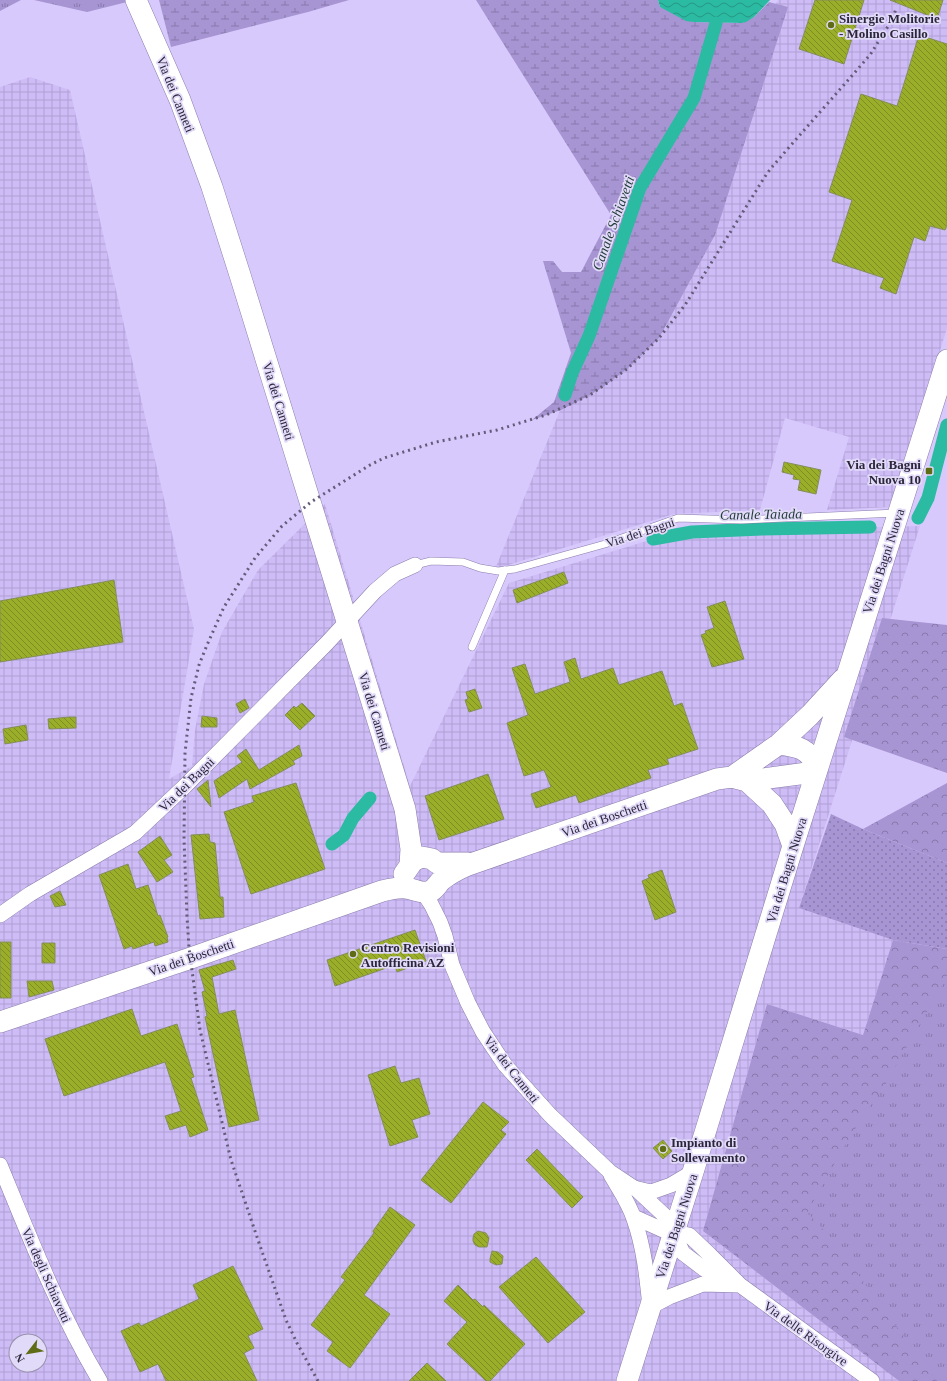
<svg xmlns="http://www.w3.org/2000/svg" width="947" height="1381" font-family="'Times New Roman',serif">
	<style>
		.industrial { fill: url(#industrial-grid); fill-rule: evenodd }
		.grass { fill: url(#grass-dots) }
		.forest { fill: url(#forest-crowns) }
		.wetland { fill: url(#wetland-marsh) }
		.park { fill: url(#park-tufts) }
		.water { fill: url(#water-waves) }
		.lines { fill: none; stroke-linecap: round; stroke-linejoin: round }
		.canal { stroke: #2bbaa2; stroke-width: 13 }
		.building { fill: url(#building-back-hatch); stroke: #848e5c }
		.lane-casing { stroke: #8c7ead; stroke-width: 8 }
		.street-casing { stroke: #8c7ead; stroke-width: 16 }
		.secondary-casing { stroke: #8c7ead; stroke-width: 22 }
		.lane { stroke: #fff; stroke-width: 7 }
		.street { stroke: #fff; stroke-width: 15 }
		.secondary { stroke: #fff; stroke-width: 21 }
		.rail { stroke: #635b79; stroke-width: 3; stroke-dasharray: 2 4; stroke-linecap: butt }
		.poi-dot { fill: #5f6c16; stroke: #e2daf9; stroke-width: 1.5 }
		.labels { text-anchor: middle; stroke-width: 3.5; stroke-linejoin: round; paint-order: stroke }
		.poi-label { font-size: 13px; font-weight: bold; fill: #2c263a; stroke: #e2daf9; text-anchor: start }
		.street-label { font-size: 13px; fill: #2c263a; stroke: #e2daf9 }
		.water-label { font-size: 14px; font-style: italic; fill: #1f3b35; stroke: #e2daf9 }
	</style>
	<defs>
		<pattern id="industrial-grid" width="8" height="8" patternUnits="userSpaceOnUse"><rect width="8" height="8" fill="#cebcf6"/><path d="M0 4h8M4 0v8" fill="none" stroke="#b1a1d4"/></pattern>
		<pattern id="grass-dots" width="8" height="8" patternUnits="userSpaceOnUse"><rect width="8" height="8" fill="#a794d3"/><path d="M2 2h.1M6 6h.1" fill="none" stroke="#8879ac" stroke-width="1.8" stroke-linecap="round"/></pattern>
		<pattern id="forest-crowns" width="20" height="18" patternUnits="userSpaceOnUse"><rect width="20" height="18" fill="#a794d3"/><path d="M2 6a3 3 0 1 1 6 0M12 15a3 3 0 1 1 6 0" fill="none" stroke="#8879ac"/></pattern>
		<pattern id="wetland-marsh" width="20" height="14" patternUnits="userSpaceOnUse"><rect width="20" height="14" fill="#a794d3"/><path d="M1 5h8M5 5V1M11 12h8M15 12V8" fill="none" stroke="#8879ac"/></pattern>
		<pattern id="park-tufts" width="24" height="20" patternUnits="userSpaceOnUse"><rect width="24" height="20" fill="#a794d3"/><path d="M3 7l-1-3M5 7V3M7 7l1-3M15 17l-1-3M17 17v-4M19 17l1-3" fill="none" stroke="#8879ac"/></pattern>
		<pattern id="water-waves" width="16" height="10" patternUnits="userSpaceOnUse"><rect width="16" height="10" fill="#2bbaa2"/><path d="M0 5q4-4 8 0t8 0" fill="none" stroke="#259785"/></pattern>
		<pattern id="building-back-hatch" width="6" height="6" patternUnits="userSpaceOnUse"><rect width="6" height="6" fill="#9aae29"/><path d="M-1 5l2 2M0 0l6 6M5-1l2 2" fill="none" stroke="#7e8d24"/></pattern>
	</defs>
	<rect width="100%" height="100%" fill="#d7c9fc"/>
	<path class="industrial" d="M778,0H947V328L892,507L827,510L849,437L785,418L760,510L674,514L495,569L652,186Z
		M30,77L70,90L194,629L169,779L192,766L195,730L204,684L222,632L258,570L325,504L410,786L509,583L653,539L692,532L920,526L799,908L893,940L863,1035L767,1004L703,1231L899,1381H0V87ZM16,1341H40V1365H16Z"/>
	<path class="grass" d="M831,814L863,829L947,863V949L893,940L799,908Z"/>
	<path class="forest" d="M882,618L947,625V773L844,737Z
		M947,783V863L863,829Z
		M893,940L947,949V1381H899L703,1231L767,1004L863,1035Z"/>
	<path class="wetland" d="M159,0H349L308,12L171,47Z
		M476,0H658L660,7L693,22L742,23L754,17L769,2L788,7L715,235L659,338L627,369L603,387L590,395L561,410L532,420L554,402L571,353L543,261H553L562,272H581L611,215Z"/>
	<path class="park" d="M0,0H21L0,11Z
		M34,0H135L87,12Z
		M947,975V1381H937L846,1258L817,1222L807,1213C825,1180 843,1147 864,1115C875,1098 890,1082 897,1063C912,1039 925,1014 940,989C943,985 944,980 947,975Z"/>
	<path class="water" d="M658,0H770L754,17L746,22L742,23L693,22L686,21L660,7Z"/>
	<g class="lines">
		<path class="canal" d="M565,395L572,373L589,336L640,188L694,98L716,23
			M918,518L928,498L947,425
			M653,539L692,532L762,529L870,527
			M332,844L344,835L353,818L370,798"/>
	</g>
	<path class="building" d="M815,0H864L844,64L799,49Z
		M890,0H943L937,19Z
		M919,35L947,44V225L945,230L930,226L925,241L914,237L896,294L880,288L884,278L832,261L852,200L829,192L861,94L897,106Z
		M784,462L821,470L816,494L798,490L800,480L793,479L794,475L782,472Z
		M564,572L568,583L517,603L513,590Z
		M114,580L123,642L0,662V601Z
		M725,601L744,659L712,667L701,635L706,633L705,631L714,628L707,607Z
		M575,658L581,679L613,668L619,685L662,671L674,706L682,703L698,749L667,759L669,764L648,770L651,778L579,803L576,795L536,808L531,794L551,787L544,770L524,776L507,723L528,715L512,668L525,664L535,694L570,682L564,662Z
		M475,689L482,708L469,712L465,700L468,699L466,692Z
		M245,699L249,708L240,713L236,704Z
		M302,703L315,716L300,730L285,715L294,706L296,708Z
		M202,716L217,718V727H201Z
		M69,717H76V728L49,729L48,719Z
		M26,725L28,740L5,744L3,729Z
		M299,745L302,756L293,761L295,764L250,789L247,779L219,798L214,781L242,762L237,756L246,749L259,770Z
		M488,774L504,819L439,840L425,796Z
		M208,780L211,807L197,789Z
		M296,783L325,869L251,894L224,812L254,802L252,796Z
		M209,834L210,842L215,843L220,897H223L224,917L200,919L191,835Z
		M160,836L172,855L164,860L173,872L157,882L138,852Z
		M128,864L136,889L148,885L158,916L160,915L168,937H167L168,942L155,946L154,942L133,949L132,946L124,949L99,875Z
		M662,870L676,912L655,920L642,881L649,878L648,875Z
		M60,891L66,905L55,907L50,896Z
		M415,930L426,961L397,972L395,965L335,986L327,960Z
		M0,942H11V998H0Z
		M42,943H55V963H42Z
		M233,960L236,969L212,977L219,1014L235,1010L259,1120L229,1127L205,1017L207,1016L202,992L205,991L199,970Z
		M27,981H52L54,990L29,997Z
		M132,1009L141,1036L177,1024L194,1077L191,1078L208,1130L190,1137L186,1125L170,1130L165,1116L181,1111L165,1062L64,1096L45,1039Z
		M395,1066L401,1083L419,1078L430,1114L412,1120L418,1137L390,1146L368,1075Z
		M483,1102L509,1122L501,1130L506,1134L451,1203L421,1180Z
		M663,1140L672,1151L663,1159L653,1148Z
		M537,1149L583,1197L572,1208L526,1160Z
		M390,1207L415,1225L364,1295L390,1314L350,1368L327,1351L333,1342L311,1325L345,1280L341,1277L374,1233L373,1231Z
		M478,1231L486,1233L489,1238L487,1247H479L475,1245L473,1241V1238L474,1234Z
		M492,1251L498,1252L503,1256L502,1264L496,1265L490,1262V1259Z
		M536,1257L585,1312L548,1343L499,1287Z
		M233,1266L263,1329L248,1336L254,1348L244,1353L257,1381H166L158,1364L140,1372L121,1331L139,1323L141,1326L199,1299L193,1285Z
		M458,1285L473,1300L475,1299L483,1307L484,1305L525,1344L490,1381H486L447,1344L467,1322L444,1301Z
		M427,1363L446,1381H409Z"/>
	<g class="lines">
		<g class="lane-casing">
			<path id="lane" d="M415,565L431,561L463,562L480,568L498,571L515,569L605,544L678,518L741,520L897,513
				M472,647L505,570"/>
		</g>
		<g class="street-casing">
			<path id="street" d="M423,892L431,904L440,922L445,936L452,965L468,1003L483,1032L505,1065L550,1115L610,1172L634,1188L651,1192L671,1185L693,1172
				M0,915L30,894L135,833L185,786L327,643L375,591L395,574L415,565
				M0,1165C30,1238 59,1313 100,1381
				M611,1175C619,1189 629,1203 634,1219C644,1247 647,1277 650,1307L669,1297L703,1284L740,1285
				M635,1188L665,1216L683,1253L704,1269L732,1281
				M634,1217L663,1230L689,1235L710,1255L740,1285L872,1381"/>
		</g>
		<g class="secondary-casing">
			<path id="secondary" d="M136,0L180,100L212,187L240,275L405,809L411,849L410,865
				M779,744C800,747 807,748 818,767
				M732,777L747,781L807,773L818,767
				M747,781L772,804L785,824L793,846
				M404,874L413,861L422,857L432,859L437,863H468
				M0,1022L191,958L382,891C390,889 398,887 406,888C414,889 420,893 427,892C436,891 437,883 443,879C451,873 459,869 468,865L717,779L732,777L779,744L810,715L843,679
				M627,1381L693,1172L793,846L947,360"/>
		</g>
		<use href="#lane" class="lane"/>
		<use href="#street" class="street"/>
		<use href="#secondary" class="secondary"/>
		<path class="rail" d="M318,1381L297,1343L286,1320L258,1240L231,1160L200,1030L189,948L187,916L184,839L185,753L191,698L199,665L207,645L224,607L255,558L282,526L311,502L370,465L384,458L436,442L497,430L546,415L590,395L627,369L659,338L685,305L764,178L771,168L870,55L892,20L896,9"/>
	</g>
	<g class="poi-dot">
		<circle cx="831" cy="25" r="4"/>
		<rect x="925" y="467" width="8" height="8" rx="2"/>
		<circle cx="353" cy="954" r="4"/>
		<circle cx="663" cy="1149" r="4"/>
	</g>
	<g class="labels">
		<g class="poi-label">
			<text x="839" y="23">Sinergie Molitorie<tspan x="839" dy="15">- Molino Casillo</tspan></text>
			<text x="921" y="469" text-anchor="end">Via dei Bagni<tspan x="921" dy="15">Nuova 10</tspan></text>
			<text x="361" y="952">Centro Revisioni<tspan x="361" dy="15">Autofficina AZ</tspan></text>
			<text x="671" y="1147">Impianto di<tspan x="671" dy="15">Sollevamento</tspan></text>
		</g>
		<g class="street-label">
			<text transform="translate(176 94) rotate(68)" y="5">Via dei Canneti</text>
			<text transform="translate(279 401) rotate(73)" y="5">Via dei Canneti</text>
			<text transform="translate(640 532) rotate(-18)" y="5">Via dei Bagni</text>
			<text transform="translate(883 561) rotate(-72)" y="5">Via dei Bagni Nuova</text>
			<text transform="translate(375 711) rotate(73)" y="5">Via dei Canneti</text>
			<text transform="translate(186 784) rotate(-44)" y="5">Via dei Bagni</text>
			<text transform="translate(604 818) rotate(-19)" y="5">Via dei Boschetti</text>
			<text transform="translate(786 870) rotate(-73)" y="5">Via dei Bagni Nuova</text>
			<text transform="translate(191 957) rotate(-19)" y="5">Via dei Boschetti</text>
			<text transform="translate(512 1069) rotate(52)" y="5">Via dei Canneti</text>
			<text transform="translate(676 1226) rotate(-72)" y="5">Via dei Bagni Nuova</text>
			<text transform="translate(47 1275) rotate(66)" y="5">Via degli Schiavetti</text>
			<text transform="translate(806 1333) rotate(36)" y="5">Via delle Risorgive</text>
		</g>
		<g class="water-label">
			<text transform="translate(613 223) rotate(-70)" y="5">Canale Schiavetti</text>
			<text transform="translate(761 514) rotate(-1)" y="5">Canale Taiada</text>
		</g>
	</g>
	<g transform="translate(28 1353) rotate(239)"><circle r="19" fill="#e2daf9" stroke="#9992ad"/>
	<path d="M0-3L7 15L0 10L-7 15Z" fill="#5f6c16"/>
	<text y="-6" font-size="11" font-weight="bold" text-anchor="middle" fill="#2c263a">N</text>
	</g>
</svg>
